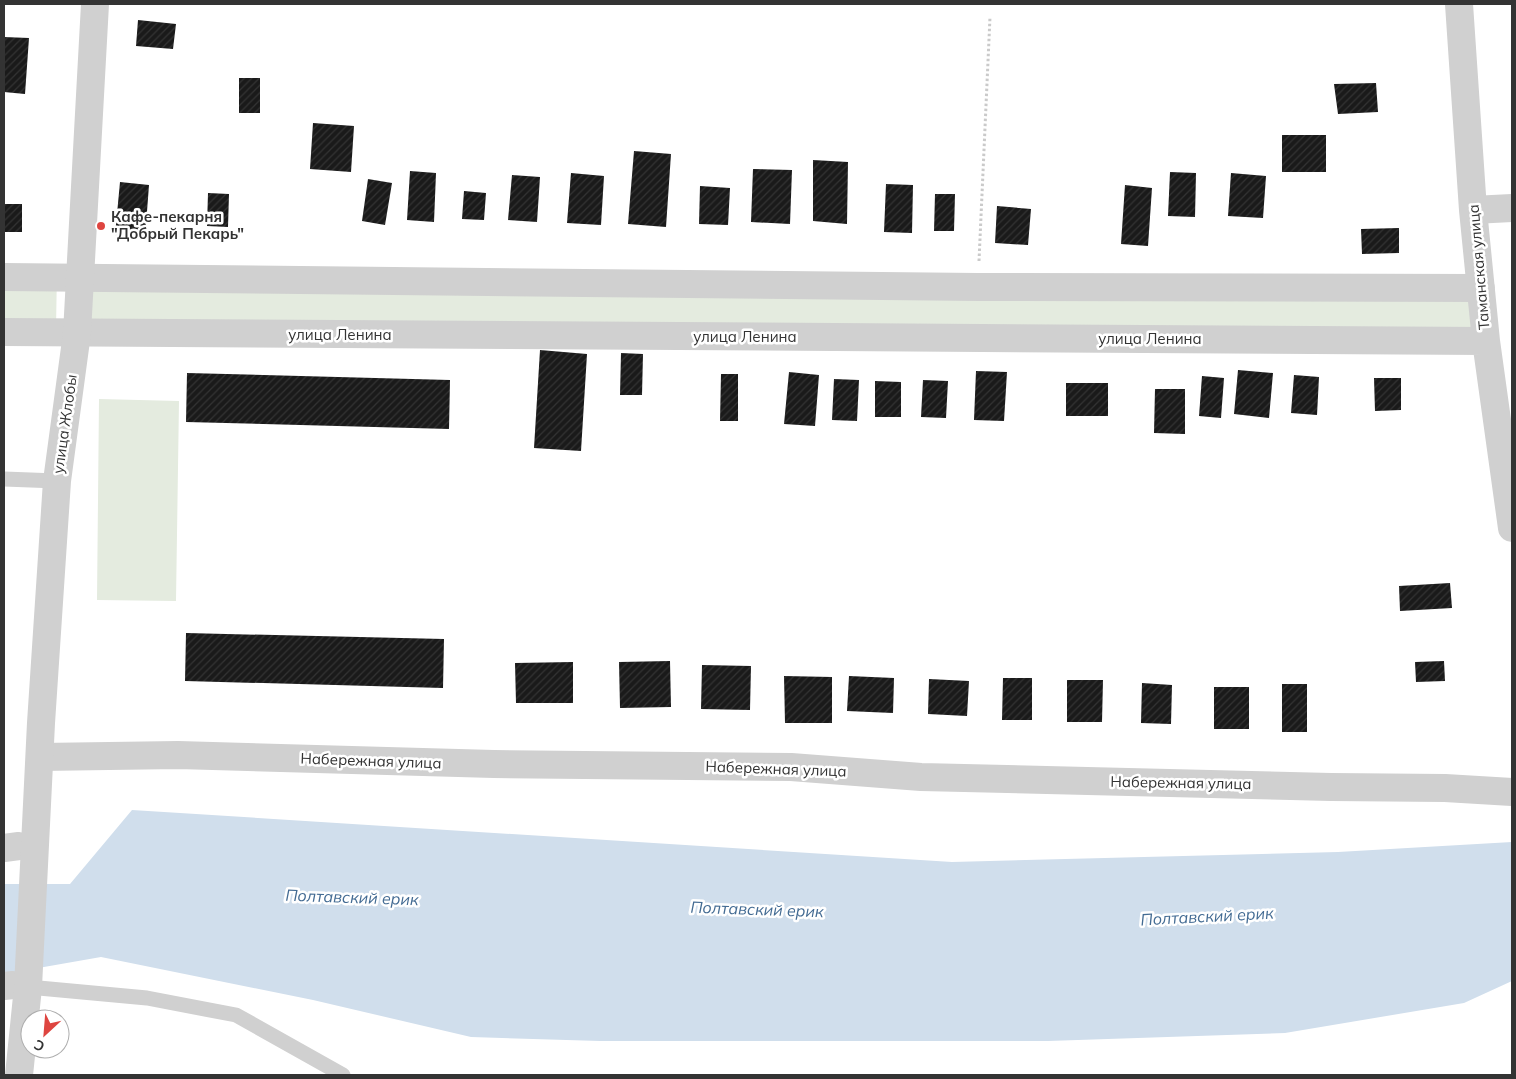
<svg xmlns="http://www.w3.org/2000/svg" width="1516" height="1079" font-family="Mulish,sans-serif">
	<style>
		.grass { fill: #e4ebdf }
		.water { fill: #d0deec }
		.building { fill: url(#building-hatch) }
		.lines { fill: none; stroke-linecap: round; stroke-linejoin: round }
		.path { stroke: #cacaca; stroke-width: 3; stroke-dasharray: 2.5 2.5; stroke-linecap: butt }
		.service { stroke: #d0d0d0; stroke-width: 15 }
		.minor { stroke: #d0d0d0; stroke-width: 28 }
		.tertiary { stroke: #d0d0d0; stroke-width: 28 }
		.poi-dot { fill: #de4540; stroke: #fff; stroke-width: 2 }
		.labels { text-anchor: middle; stroke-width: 5; stroke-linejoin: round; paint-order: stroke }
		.poi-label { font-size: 15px; font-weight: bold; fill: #333; stroke: #fff; text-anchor: start }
		.street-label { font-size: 15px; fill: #333; stroke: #fff }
		.water-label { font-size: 16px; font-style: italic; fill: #436b93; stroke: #fff }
	</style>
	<defs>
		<pattern id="building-hatch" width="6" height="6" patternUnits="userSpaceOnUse" patternTransform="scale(1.25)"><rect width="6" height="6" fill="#1a1a1a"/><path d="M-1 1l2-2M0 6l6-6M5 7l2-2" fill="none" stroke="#333"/></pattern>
	</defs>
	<rect width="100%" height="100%" fill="#fff"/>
	<path class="grass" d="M4,269L57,270L56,329L4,328Z
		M68,270L1475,296L1480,335L66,330Z
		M99,399L179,401L176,601L97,600Z"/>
	<path class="water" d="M132,810L952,862L1338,852L1512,842V981L1464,1003L1285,1033L1048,1041H600L471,1037L313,1000L101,957L4,974V884H70Z"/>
	<path class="building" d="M138,20L176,24L173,49L136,46Z
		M4,37L29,38L25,94L4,92Z
		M239,78H260V113H239Z
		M1376,83L1378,112L1338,114L1334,84Z
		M313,123L354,126L351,172L310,169Z
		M1282,135H1326V172H1282Z
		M634,151L671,154L666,227L628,224Z
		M813,160L848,162L847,224L813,221Z
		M753,169L792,170L790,224L751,222Z
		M410,171L436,173L434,222L407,220Z
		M1170,172L1196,173L1195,217L1168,216Z
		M571,173L604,176L601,225L567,223Z
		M1231,173L1266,176L1263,218L1228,216Z
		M512,175L540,177L537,222L508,220Z
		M368,179L392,183L385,225L362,221Z
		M120,182L149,185L145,238L115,235Z
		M886,184L913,185L912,233L884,232Z
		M1125,185L1152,188L1148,246L1121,244Z
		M700,186L730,188L728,225L699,224Z
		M464,191L486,193L484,220L462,219Z
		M208,193L229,194L228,227L207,226Z
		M935,194H955L954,231H934Z
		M4,204H22V232H4Z
		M997,206L1031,209L1028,245L995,243Z
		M1399,228V253L1362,254L1361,229Z
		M540,350L587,354L581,451L534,448Z
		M621,353L643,354L642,395H620Z
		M1238,370L1273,373L1269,418L1234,414Z
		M976,371L1007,372L1004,421L974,420Z
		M789,372L819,375L815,426L784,424Z
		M187,373L450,380L449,429L186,422Z
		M721,374H738V421H720Z
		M1294,375L1319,377L1317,415L1291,413Z
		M1202,376L1224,378L1221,418L1199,416Z
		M1374,378H1401V410L1375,411Z
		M834,379L859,380L857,421L832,420Z
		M923,380L948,381L946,418L921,417Z
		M875,381L901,382V417H875Z
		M1066,383H1108V416H1066Z
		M1155,389H1185V434L1154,433Z
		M1450,583L1452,608L1400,611L1399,586Z
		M186,633L444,639L443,688L185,681Z
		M670,661L671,707L620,708L619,662Z
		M1444,661L1445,681L1416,682L1415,662Z
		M573,662V703H516L515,663Z
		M702,665L751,666L750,710L701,709Z
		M784,676L832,677V723H785Z
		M849,676L894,678L893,713L847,711Z
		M1003,678H1032V720H1002Z
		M929,679L969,681L967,716L928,714Z
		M1067,680H1103L1102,722H1067Z
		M1142,683L1172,685L1171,724L1141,723Z
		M1282,684H1307V732H1282Z
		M1214,687H1249V729H1214Z"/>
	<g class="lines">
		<path class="path" d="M979,261L990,17"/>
		<path class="service" d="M4,479L57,481
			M28,987L147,998L236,1015L343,1075"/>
		<path class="minor" d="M1459,4L1473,210L1486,341L1512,528
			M1473,210L1512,208
			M4,277L978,287L1481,288
			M4,332L1486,341
			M40,757L178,755L494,764L791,767L921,777L1331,787L1445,788L1512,792
			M4,848L19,846
			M4,986L13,985"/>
		<path class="tertiary" d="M19,1075L28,987L41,723L57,481L77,333L95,4"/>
	</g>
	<circle class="poi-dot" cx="101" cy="226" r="5"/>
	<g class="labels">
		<g class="poi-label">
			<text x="111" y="222">Кафе-пекарня<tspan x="111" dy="17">"Добрый Пекарь"</tspan></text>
		</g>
		<g class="street-label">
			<text transform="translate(1479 267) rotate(-95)" y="5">Таманская улица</text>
			<text x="340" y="340">улица Ленина</text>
			<text x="745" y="342">улица Ленина</text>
			<text x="1150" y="344">улица Ленина</text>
			<text transform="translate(65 424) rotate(-82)" y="5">улица Жлобы</text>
			<text transform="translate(371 761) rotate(2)" y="5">Набережная улица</text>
			<text transform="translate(776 769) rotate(2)" y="5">Набережная улица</text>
			<text transform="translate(1181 783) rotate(1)" y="5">Набережная улица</text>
		</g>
		<g class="water-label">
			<text transform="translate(352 897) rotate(2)" y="6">Полтавский ерик</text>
			<text transform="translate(757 909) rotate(2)" y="6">Полтавский ерик</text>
			<text transform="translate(1207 916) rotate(-3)" y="6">Полтавский ерик</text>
		</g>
	</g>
	<rect width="1516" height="1079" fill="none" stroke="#333333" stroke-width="10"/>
	<g transform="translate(45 1034) rotate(206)"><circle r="24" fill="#ffffff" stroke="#adadad"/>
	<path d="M0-4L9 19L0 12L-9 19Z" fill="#de4540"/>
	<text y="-8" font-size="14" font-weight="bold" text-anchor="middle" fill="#333333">С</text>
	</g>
</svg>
